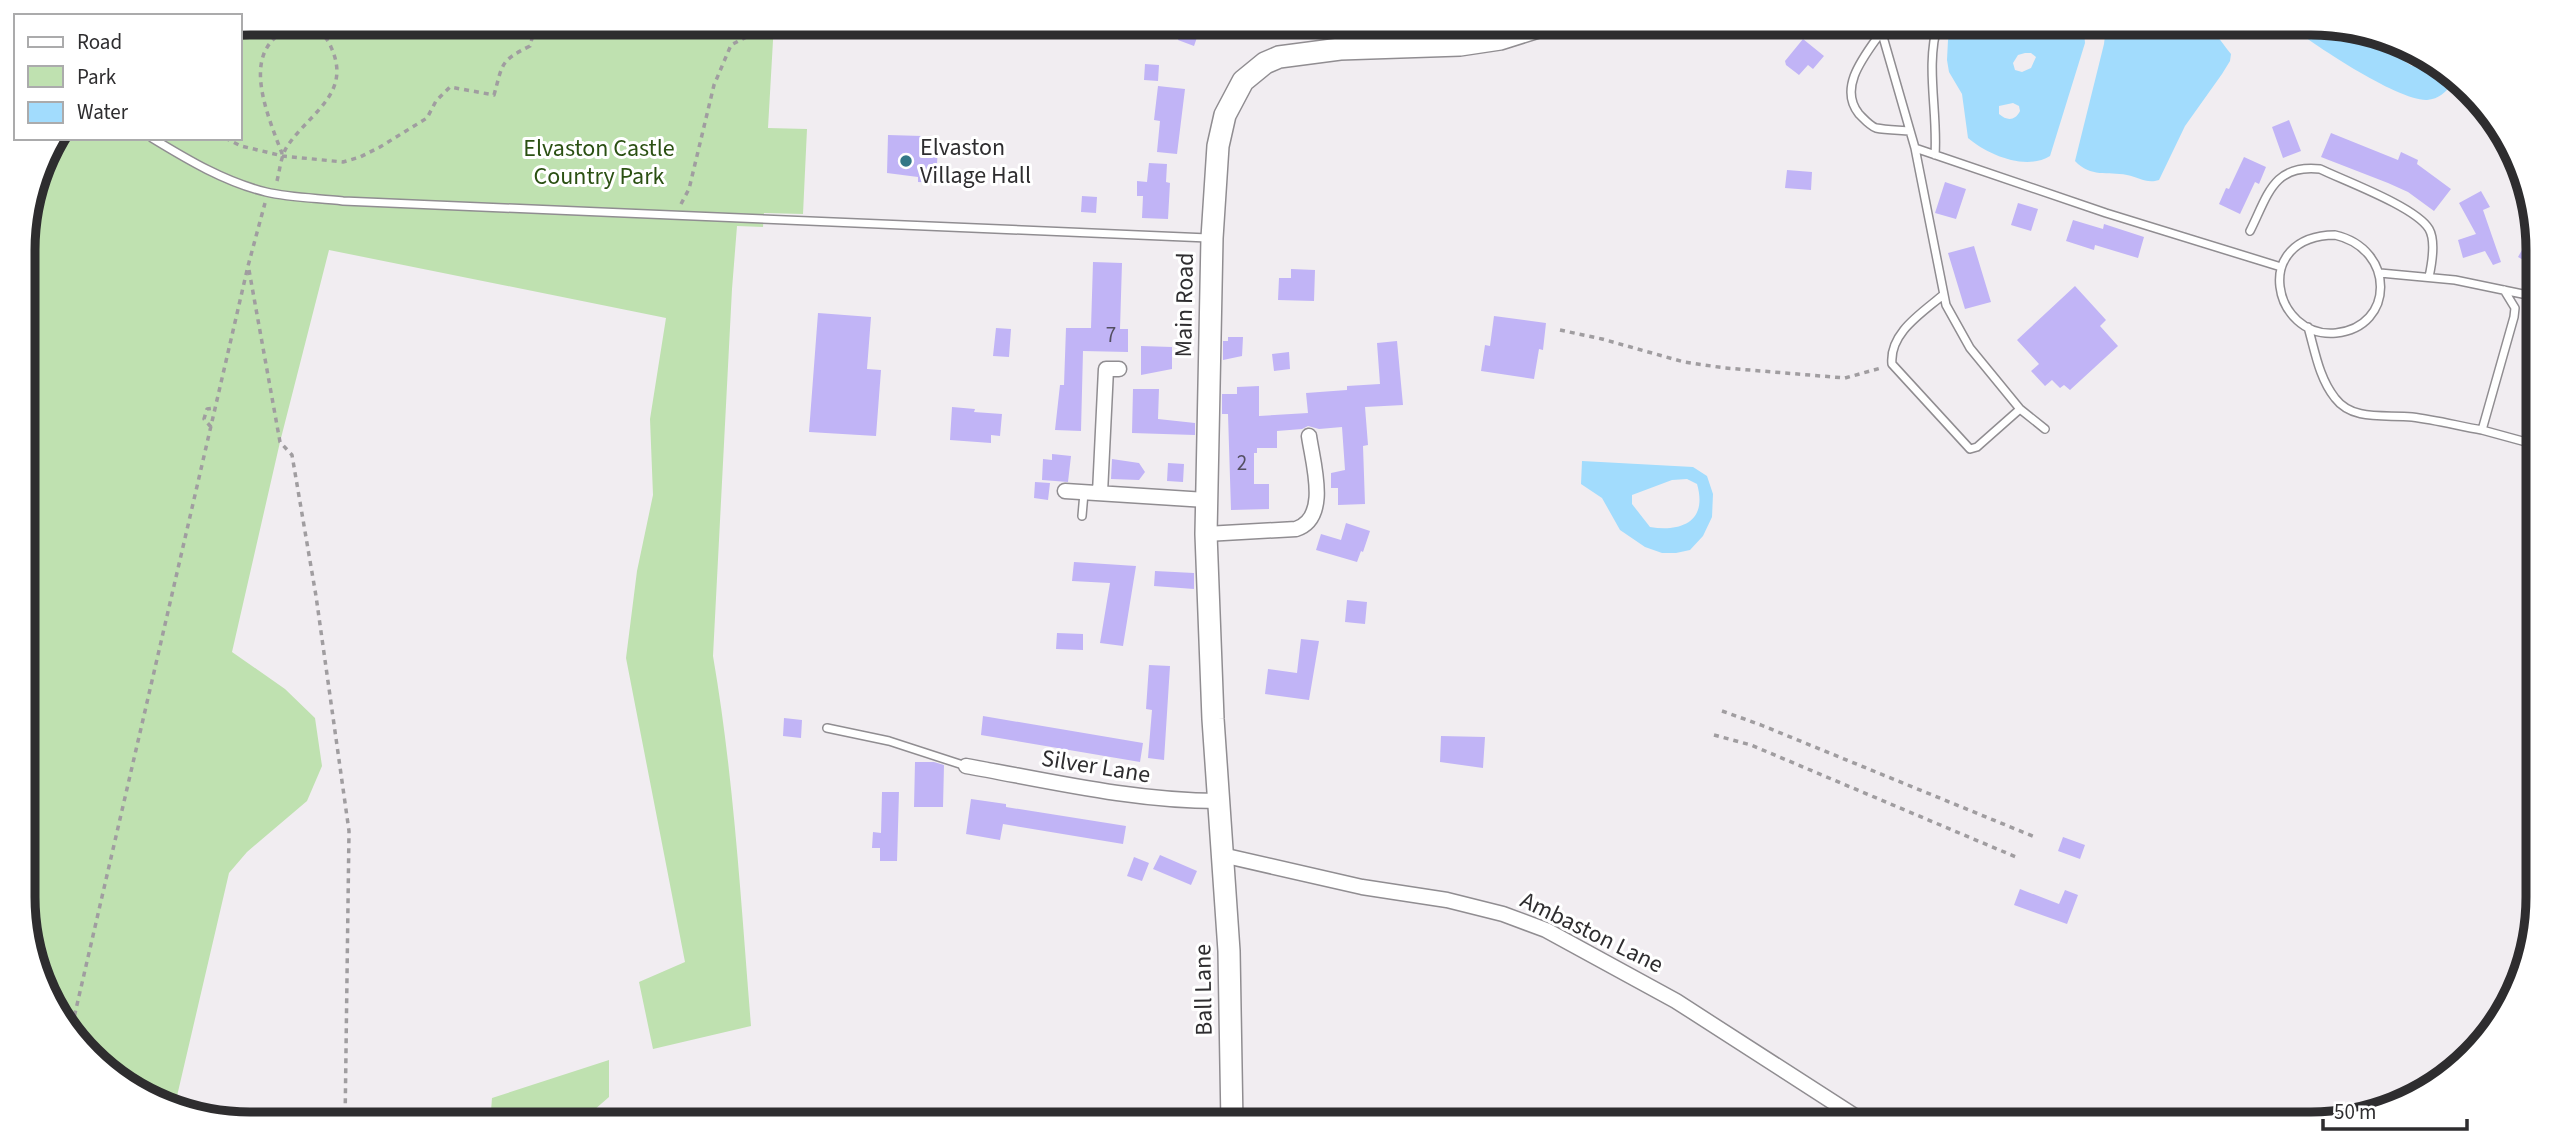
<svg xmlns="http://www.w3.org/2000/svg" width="2561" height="1147" font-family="'Source Sans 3',sans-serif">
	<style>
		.green { fill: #bfe1b0 }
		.water { fill: #a2dcfd; fill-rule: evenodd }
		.building { fill: #c1b4f6 }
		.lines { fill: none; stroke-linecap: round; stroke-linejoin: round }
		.service-casing { stroke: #908d91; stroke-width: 10 }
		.minor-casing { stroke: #908d91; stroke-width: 17 }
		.secondary-casing { stroke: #908d91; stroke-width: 24 }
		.path { stroke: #a09da0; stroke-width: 3.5; stroke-dasharray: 5 5; stroke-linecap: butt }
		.service { stroke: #fff; stroke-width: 7 }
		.minor { stroke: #fff; stroke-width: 14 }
		.secondary { stroke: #fff; stroke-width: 21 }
		.poi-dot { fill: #337787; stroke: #fff; stroke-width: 2.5 }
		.labels { text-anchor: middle; stroke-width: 6; stroke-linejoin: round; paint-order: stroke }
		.number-label { font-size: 21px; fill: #534f61 }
		.poi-label { font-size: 24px; fill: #2e2d2f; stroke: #fff; text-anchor: start }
		.park-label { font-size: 24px; fill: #2b5013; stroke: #fff }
		.street-label { font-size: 24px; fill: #2e2d2f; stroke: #fff }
		.rim { fill: none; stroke: #2e2d2f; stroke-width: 9 }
	</style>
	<rect width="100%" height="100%" fill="#f1edf1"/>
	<path class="green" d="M250,23H774L768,128L807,129L803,214L764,213L763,227L737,226L732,289L713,656C734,778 741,903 751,1026L653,1049L639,982L685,962L626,658L637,571L653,495L650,419L666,318L329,250L280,442L232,652L285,689L315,718L322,766L307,801L247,852L229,873L174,1109L163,1107L70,1035L25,927L23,235L46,150L55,138H240V25Z
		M609,1060V1097L578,1124H490L492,1098Z"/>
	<path class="water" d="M1956,23H2079L2084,32L2085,43L2050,156C2026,171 1988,155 1968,138L1962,94L1949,72L1947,60L1948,40ZM2025,53H2031L2036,57L2031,68L2022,72L2015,70L2013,63L2018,55ZM2013,103L2019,106L2020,111C2015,121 2007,121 1999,114V106Z
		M2109,23C2140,23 2179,17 2208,30C2218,34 2224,46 2231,54L2230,61L2222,74L2185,126L2159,180C2146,184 2139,177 2127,175C2107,171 2091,178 2075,161L2104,44L2106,26Z
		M2287,23H2311L2358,32L2412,66L2423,63L2424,60L2453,83C2446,92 2439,99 2427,100C2398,101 2310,43 2287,23Z
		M1582,461L1693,467L1707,476L1713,494L1712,517L1703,536L1690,550L1676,553H1662L1645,547L1620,530L1602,498L1581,484ZM1687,479L1697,484C1708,522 1681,532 1650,527L1632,504V495L1672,480Z"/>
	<path class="building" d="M1184,23H1202L1194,46L1178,40Z
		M1803,39L1824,56L1813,69L1808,65L1799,75L1786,65L1785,61Z
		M1145,64L1159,65L1158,81L1144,80Z
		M1158,86L1185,89L1177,154L1157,152L1160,121L1154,120Z
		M2289,120L2301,151L2283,158L2272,127Z
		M2331,133L2398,160L2401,152L2418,160L2417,164L2451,189L2434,211L2408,192L2388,183L2321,157Z
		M888,135L922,136V145H938L936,183L918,182V177L887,173Z
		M2244,157L2266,167L2259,184L2255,182L2240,214L2219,204L2226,188L2229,189Z
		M1149,163L1167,164L1166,182L1170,183L1168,219L1142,218L1143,196H1137V181L1147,182Z
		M1787,170L1812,172L1811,190L1785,188Z
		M1945,182L1966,189L1956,219L1935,213Z
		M2481,191L2490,207L2483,210L2501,262L2493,265L2485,251L2463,258L2458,240L2476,234L2459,203Z
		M1082,196L1097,197L1096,213L1081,212Z
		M2018,203L2038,209L2031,231L2011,225Z
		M2073,220L2103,229L2104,224L2144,237L2138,258L2095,245L2094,250L2066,241Z
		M2536,225V267L2518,257Z
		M1974,246L1991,302L1965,309L1948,253Z
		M1093,262L1122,263L1120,329H1128V352L1083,351L1081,431L1055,430L1060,385H1064L1066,328H1091Z
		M1291,269L1315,270L1314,301L1278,300L1279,278H1291Z
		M2075,286L2106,320L2100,326L2118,346L2070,390L2064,385L2060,388L2052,380L2045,386L2031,371L2039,364L2017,340Z
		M818,313L871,317L867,369L881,370L876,436L809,432Z
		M1494,316L1546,323L1543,350L1539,349L1534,379L1481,371L1485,345L1490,346Z
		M996,328L1011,329L1009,357L993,356Z
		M1228,337H1243L1242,356L1223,360V341H1228Z
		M1397,341L1403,405L1365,407L1368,445L1363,446L1365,504L1338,505V488H1331V473L1345,470L1342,427L1319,429L1308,426L1302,429L1277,431V448H1257V453H1254V484H1269V509L1231,510L1228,414H1222V394H1237V387L1259,386V416L1308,413L1306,393L1347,390V386L1380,384L1377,343Z
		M1141,346L1172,347V369L1141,375Z
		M1289,352L1290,369L1274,371L1272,354Z
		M1133,389H1159L1158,419L1195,423V435L1132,433Z
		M952,407L975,409L974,412L1002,414L1000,436L991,435V443L950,440Z
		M1052,454L1071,456L1068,482L1042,480L1043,459L1052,460Z
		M1112,459L1139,463L1145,472L1139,480L1111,479Z
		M1168,463L1184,464L1183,482L1167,481Z
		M1035,482L1050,483L1048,500L1034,498Z
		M1346,523L1370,531L1363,552L1361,551L1357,562L1316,550L1321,534L1341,540Z
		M1074,562L1136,566L1123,646L1100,643L1110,583L1072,581Z
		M1155,571L1194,573V589L1154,586Z
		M1347,600L1367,602L1365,624L1345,622Z
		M1057,633L1083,634V650L1056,649Z
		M1301,639L1319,641L1309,700L1265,694L1268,669L1297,673Z
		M1149,665L1170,666L1164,760L1148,758L1152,710L1146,709Z
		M983,716L1143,743L1140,762L981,735Z
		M784,718L802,720L801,738L783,736Z
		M1441,736L1485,737L1483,768L1440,762Z
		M915,762H934L944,765L943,807H914Z
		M882,792H899L897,861H880V848H872L873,832L881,833Z
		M971,799L1006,804V807L1126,826L1123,844L1003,824L1000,840L966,834Z
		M2063,837L2085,845L2080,859L2058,851Z
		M1160,855L1197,871L1191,885L1153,869Z
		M1134,857L1149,863L1142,881L1127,876Z
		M2020,889L2059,904L2065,890L2078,895L2067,924L2014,905Z"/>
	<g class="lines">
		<g class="service-casing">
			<path id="service" d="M1879,23L1915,148L2106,213L2281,267
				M1882,31C1866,54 1837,87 1859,114C1864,119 1870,126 1876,128C1886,130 1899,130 1910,131
				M152,138C188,160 225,182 266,192C291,198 318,198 343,201L1208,238
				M1915,148L1946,305L1970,348L2020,409L2045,429
				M1935,155C1938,111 1925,66 1938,23
				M2250,231C2268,195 2273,164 2320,169C2345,181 2416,207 2429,229C2436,241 2432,263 2429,277
				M2335,235C2396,249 2395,327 2336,333C2273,339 2250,236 2335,235Z
				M2380,273L2455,280L2537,297
				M1943,295C1922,313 1889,333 1892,364L1970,449L1977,447L2020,409
				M2308,327C2315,351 2319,378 2335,398C2353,422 2387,414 2412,417C2436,420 2459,426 2482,430L2514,317L2515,308L2504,290
				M2482,430L2537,445
				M1082,516L1084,493
				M827,728L889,741L966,766"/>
		</g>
		<g class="minor-casing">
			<path id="minor" d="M1065,491L1206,500
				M1100,493L1106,369H1119
				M1206,534L1296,529C1330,518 1313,464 1309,436
				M966,766C1050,781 1133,801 1219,801
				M1222,855L1362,887L1447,900L1503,914L1546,930L1676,1001L1867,1124"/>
		</g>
		<g class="secondary-casing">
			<path id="secondary" d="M1232,1124L1229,951L1213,719L1206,534L1212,238L1218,146L1225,115L1243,81L1265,63L1279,57L1340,49L1460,45L1500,39L1551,23"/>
		</g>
		<path class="path" d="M225,138L241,146L283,156L343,162L360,157L380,147L427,118L436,101L450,87L494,95C503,63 500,61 530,46L536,23
			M277,181C280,169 281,155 288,145C312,111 352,93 331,47C326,34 315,28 302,25C234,41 266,111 283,156
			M681,204L689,189L714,85L731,45L758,31L759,23
			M249,270L280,442L292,455L316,596L349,831L345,1124
			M1560,330L1602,339L1684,362L1725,368L1845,378L1881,368
			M211,427L204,419L207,409L215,408
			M1722,711L1761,725L2035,837
			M1714,735L1751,745L2016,857
			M70,1035L248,266L265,203"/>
		<use href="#service" class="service"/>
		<use href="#minor" class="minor"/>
		<use href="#secondary" class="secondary"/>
	</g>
	<circle class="poi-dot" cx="906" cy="161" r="7"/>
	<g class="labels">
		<g class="number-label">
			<text x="1111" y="342">7</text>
			<text x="1242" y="470">2</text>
		</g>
		<g class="poi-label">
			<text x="920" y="155">Elvaston<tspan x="920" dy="28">Village Hall</tspan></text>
		</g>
		<g class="park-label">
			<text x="599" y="156">Elvaston Castle<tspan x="599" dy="28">Country Park</tspan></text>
		</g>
		<g class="street-label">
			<text transform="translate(1184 305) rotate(-89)" y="8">Main Road</text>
			<text transform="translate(1096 766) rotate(9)" y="8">Silver Lane</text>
			<text transform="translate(1592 932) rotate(26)" y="8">Ambaston Lane</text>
			<text transform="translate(1203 990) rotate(-91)" y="8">Ball Lane</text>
		</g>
	</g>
	<path d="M0 0H2561V1147H0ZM250 35H2311A215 215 0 0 1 2526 250V897A215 215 0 0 1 2311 1112H250A215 215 0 0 1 35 897V250A215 215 0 0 1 250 35Z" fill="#fff" fill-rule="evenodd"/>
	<path class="rim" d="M250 35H2311A215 215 0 0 1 2526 250V897A215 215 0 0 1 2311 1112H250A215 215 0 0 1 35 897V250A215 215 0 0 1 250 35Z"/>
	<rect x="14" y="14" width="228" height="126" fill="#ffffff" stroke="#ababac" stroke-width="2"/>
	<rect x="28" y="37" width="35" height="10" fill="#ffffff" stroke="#ababac" stroke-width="2"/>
	<text x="77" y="49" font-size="21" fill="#2e2d2f">Road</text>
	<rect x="28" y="66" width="35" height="21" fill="#bfe1b0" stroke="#ababac" stroke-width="2"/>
	<text x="77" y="84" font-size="21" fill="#2e2d2f">Park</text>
	<rect x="28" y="102" width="35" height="21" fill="#a2dcfd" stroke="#ababac" stroke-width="2"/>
	<text x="77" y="119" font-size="21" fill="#2e2d2f">Water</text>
	<path d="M2323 1119v10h144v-10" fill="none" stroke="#2e2d2f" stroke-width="3.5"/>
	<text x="2334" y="1119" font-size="21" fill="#2e2d2f" stroke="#ffffff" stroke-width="5" paint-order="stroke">50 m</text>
</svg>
